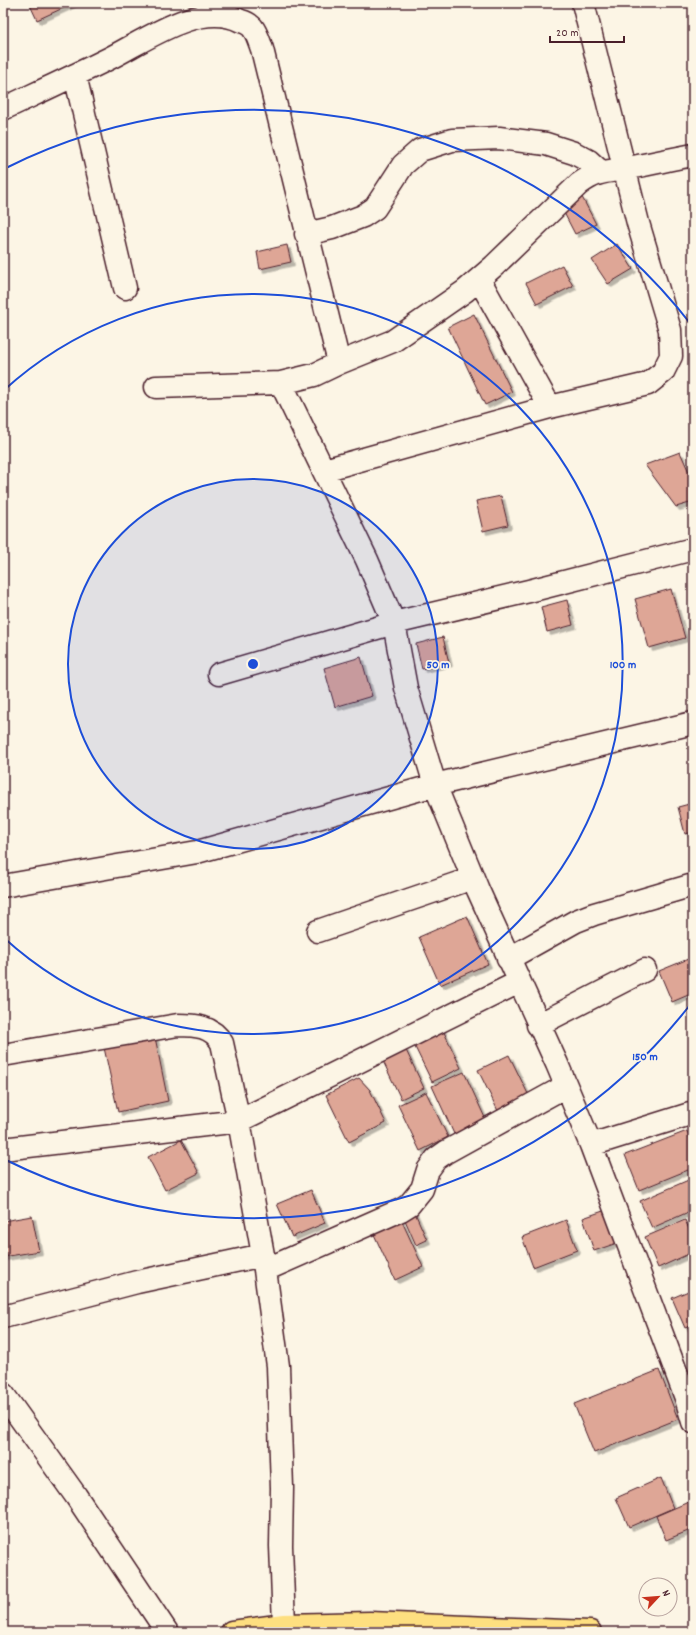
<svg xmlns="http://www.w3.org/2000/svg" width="696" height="1635" font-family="Dekko,sans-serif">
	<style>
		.building { fill: #dea696; stroke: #4a1f2b; filter: url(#shadow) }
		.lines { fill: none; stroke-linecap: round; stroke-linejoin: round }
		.minor-casing { stroke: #4a1f2b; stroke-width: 25 }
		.highway-casing { stroke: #4a1f2b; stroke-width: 25 }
		.minor { stroke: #fcf5e5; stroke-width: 22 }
		.highway { stroke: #fedf80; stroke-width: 22 }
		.ring { fill: none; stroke: #1d4ed8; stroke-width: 2 }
		.centre { fill: #1d4ed8; stroke: #fcf5e5; stroke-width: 2 }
		.ring-label { font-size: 12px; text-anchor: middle; font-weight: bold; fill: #1d4ed8; stroke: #fcf5e5; stroke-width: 3.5; stroke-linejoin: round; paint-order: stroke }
	</style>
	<defs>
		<filter id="shadow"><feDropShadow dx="3.5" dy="3.5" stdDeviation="0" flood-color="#0004"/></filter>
	</defs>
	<rect width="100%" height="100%" fill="#fcf5e5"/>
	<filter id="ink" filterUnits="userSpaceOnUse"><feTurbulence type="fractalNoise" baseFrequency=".025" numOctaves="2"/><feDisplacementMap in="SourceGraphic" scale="8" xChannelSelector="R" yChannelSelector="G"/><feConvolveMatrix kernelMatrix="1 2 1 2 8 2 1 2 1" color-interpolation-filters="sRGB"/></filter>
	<g filter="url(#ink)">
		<path class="building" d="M29,3H74L37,20Z
			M582,197L596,224L575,234L561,207Z
			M617,244L633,269L608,284L592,260Z
			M287,245L291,262L260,269L257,252Z
			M562,265L573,286L537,304L526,283Z
			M474,314L512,392L485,405L448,327Z
			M680,452L693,481V502L676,507L645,465Z
			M501,496L508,525L483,531L476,501Z
			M671,589L685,638L649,648L635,599Z
			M567,600L573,625L547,632L541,607Z
			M443,637L449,663L422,669L416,644Z
			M361,657L372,696L335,707L324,668Z
			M693,803V832L685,834L678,807Z
			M467,916L488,964L440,985L419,937Z
			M693,957V993L672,1002L659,971Z
			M442,1028L461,1068L432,1082L413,1043Z
			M154,1032L168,1101L118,1112L103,1043Z
			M405,1048L424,1088L401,1099L382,1059Z
			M509,1055L530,1098L499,1113L478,1070Z
			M464,1072L486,1120L454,1134L432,1086Z
			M359,1078L370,1090L386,1123L349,1142L326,1095Z
			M426,1092L448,1137L420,1151L398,1105Z
			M687,1131L693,1145V1168L639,1190L625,1155Z
			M181,1140L199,1173L165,1190L148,1157Z
			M693,1178V1210L652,1228L640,1201Z
			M311,1190L325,1223L292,1237L277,1204Z
			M412,1206L427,1240L416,1245L401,1211Z
			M606,1210L617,1243L594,1251L583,1218Z
			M32,1216L39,1251L3,1257V1221Z
			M400,1217L423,1267L395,1280L372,1230Z
			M566,1220L577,1250L533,1267L522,1237Z
			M685,1220L693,1238V1252L658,1268L645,1237Z
			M693,1289V1325L685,1328L672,1298Z
			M659,1370L678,1419L594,1453L574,1404Z
			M661,1478L673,1508L629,1527L616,1498Z
			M693,1500V1529L666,1540L656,1516Z"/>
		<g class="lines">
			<g class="minor-casing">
				<path id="minor" d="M75,75L125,288
					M3,109C39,92 74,76 110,58C146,40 200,0 241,21C245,22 249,24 252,27C257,33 259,41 262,49L339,363L393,341L465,291L494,266L579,184C600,169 606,173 628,168C650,164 671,159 693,155
					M306,234L332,228L363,216L375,208L403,165L420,150L452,140L499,138L546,144L574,153L589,161L601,172
					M479,279L550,407
					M281,383L367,560L394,623L406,688L435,785L478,890L557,1064L591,1145L686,1398L693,1422
					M156,387L281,383L314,375L339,363
					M324,470L550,407L648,384L663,372L671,356L670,330L638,223L583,3
					M219,674L394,623L529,591L693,549
					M3,886L197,852L435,785L693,723
					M318,931L473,878
					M508,959L576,921L594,914L693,885
					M538,1025L645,970
					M3,1055L178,1025C196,1025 212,1026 222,1043L239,1121L3,1149
					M591,1145L690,1114
					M265,1270L401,1210L409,1205L422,1189L428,1170L436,1159L446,1152L566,1086
					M3,1317L137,1282L263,1255
					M3,1394L76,1496L167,1632
					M284,1625L281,1546L282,1488L278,1366L263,1255L239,1121L519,982"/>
			</g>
			<g class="highway-casing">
				<path id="highway" d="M232,1632L284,1625L370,1623L590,1632"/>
			</g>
			<use href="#minor" class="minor"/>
			<use href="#highway" class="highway"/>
		</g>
	</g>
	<circle cx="253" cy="664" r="185" fill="#1d4ed8" fill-opacity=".12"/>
	<g class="ring">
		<circle cx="253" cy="664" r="185"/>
		<path d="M3 391A370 370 0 1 1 3 937"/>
		<path d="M693 1001A554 554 0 0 1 6 1160M6 168A554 554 0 0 1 693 327"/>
	</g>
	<circle cx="253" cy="664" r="6" class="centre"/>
	<g class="ring-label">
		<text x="438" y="668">50 m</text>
		<text x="623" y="668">100 m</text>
		<text x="645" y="1060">150 m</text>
	</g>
	<rect width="696" height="1635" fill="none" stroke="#fcf5e5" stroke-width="16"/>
	<rect x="8" y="8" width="680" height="1619" fill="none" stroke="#4a1f2b" stroke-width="1.5" filter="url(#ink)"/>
	<g transform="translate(658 1597) rotate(64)"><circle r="19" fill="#fcf5e5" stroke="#b59f9b"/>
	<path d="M0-3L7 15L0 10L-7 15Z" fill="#c8321e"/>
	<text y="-6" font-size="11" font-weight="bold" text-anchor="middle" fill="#4a1f2b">N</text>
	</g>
	<path d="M550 36v6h74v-6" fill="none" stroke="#4a1f2b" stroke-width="2"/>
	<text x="556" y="36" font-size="12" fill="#4a1f2b" stroke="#fcf5e5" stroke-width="3" paint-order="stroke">20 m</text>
</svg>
